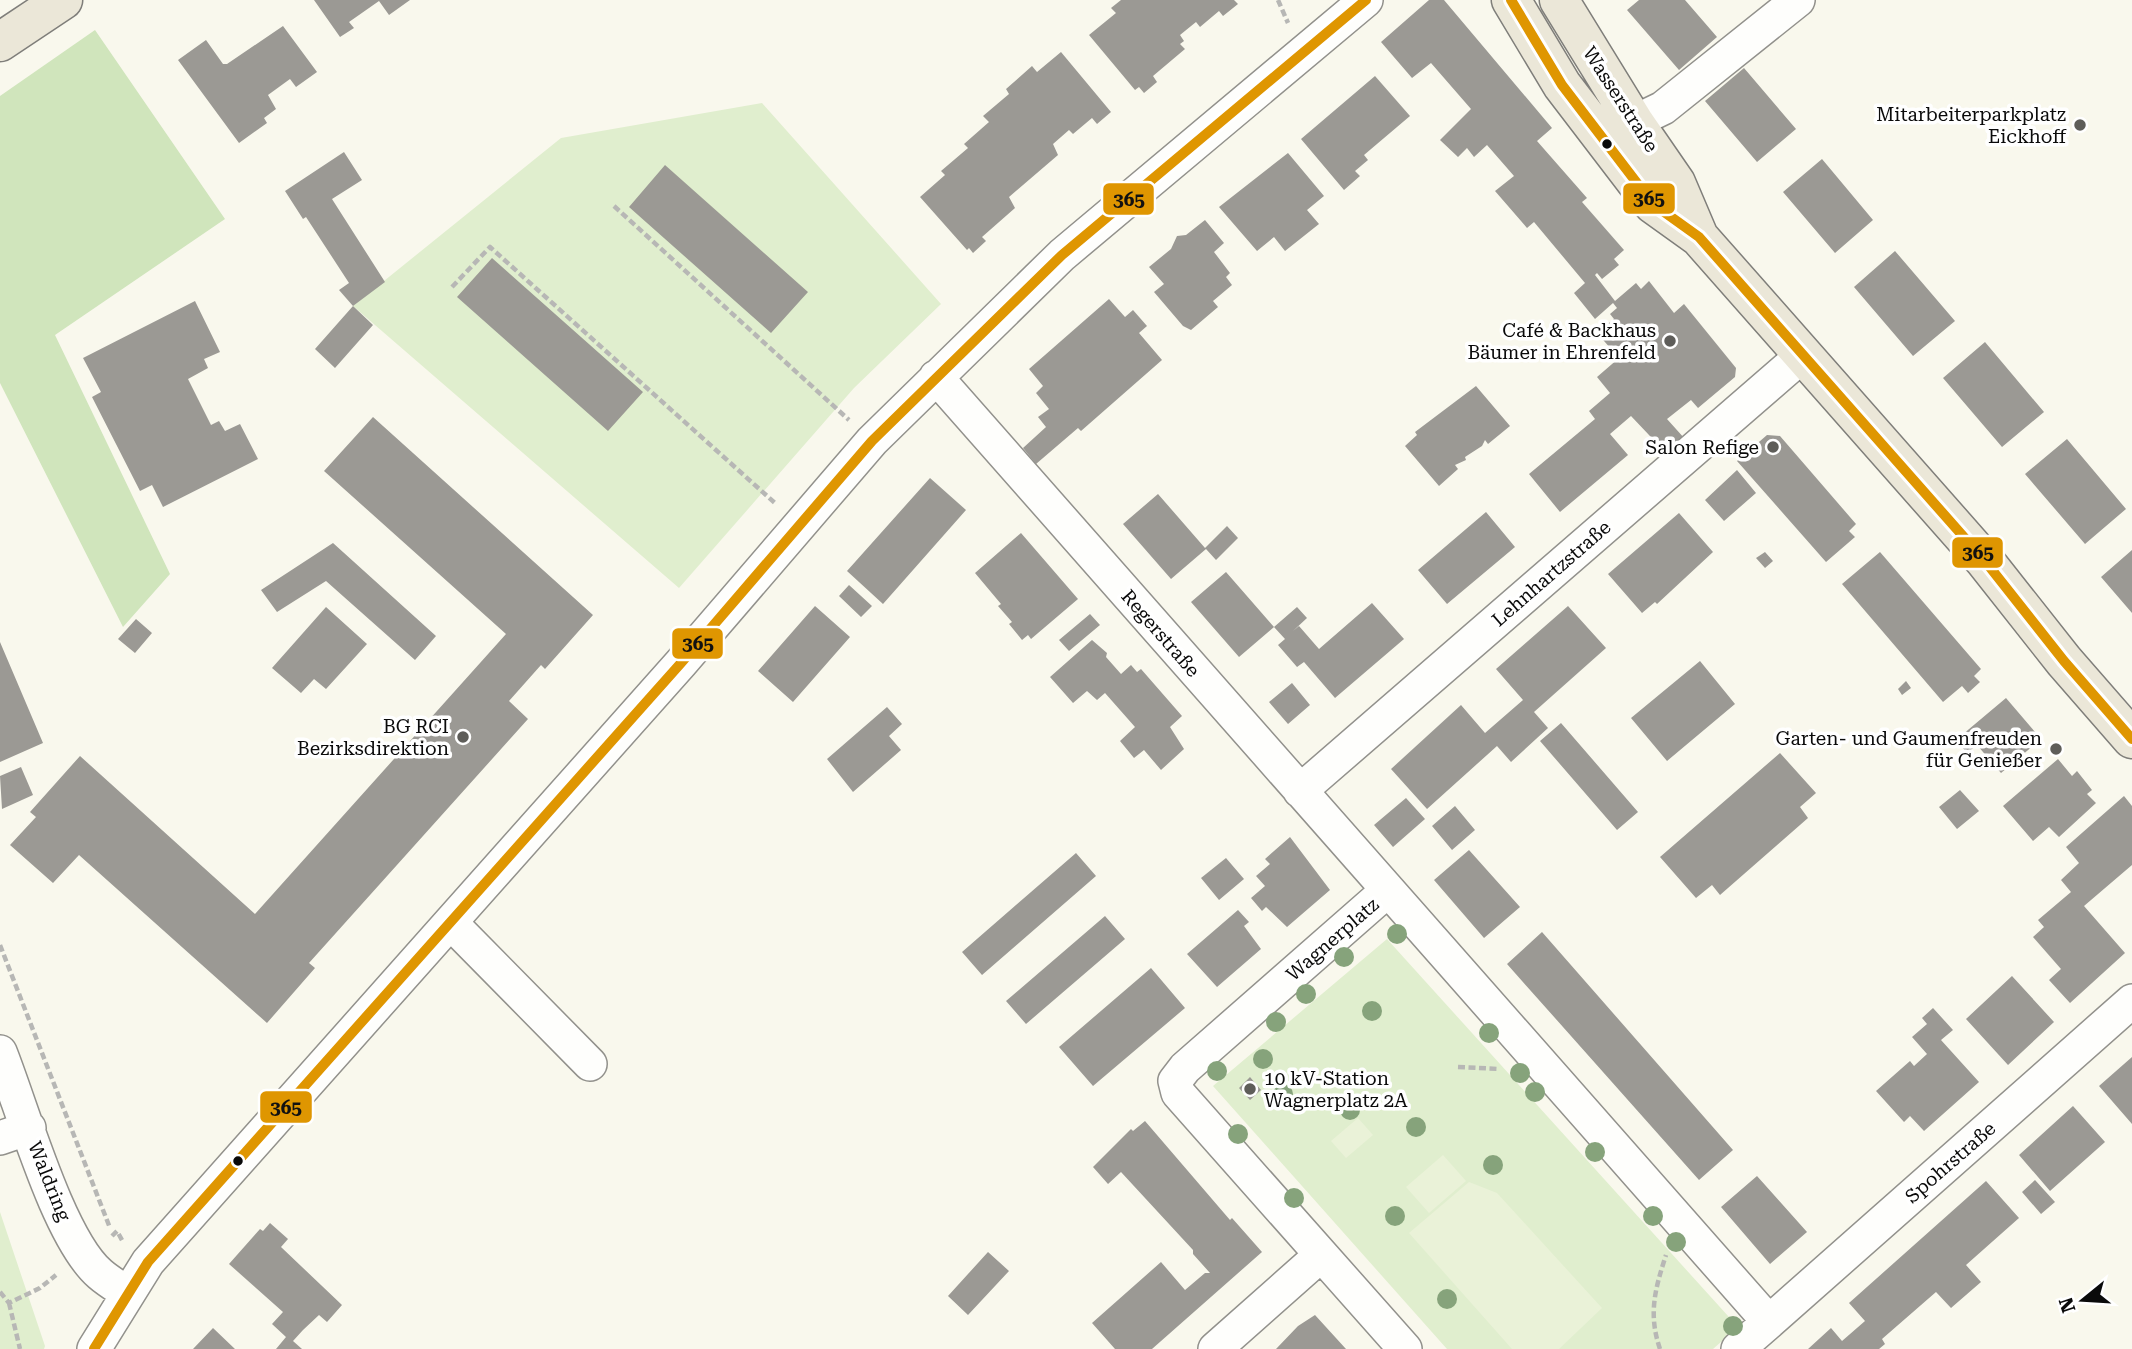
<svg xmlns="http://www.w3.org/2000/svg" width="2132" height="1349" font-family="'Roboto Serif',serif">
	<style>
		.green { fill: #e0eece }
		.forest { fill: #d0e5bc }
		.pitch { fill: #eaf2d8 }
		.building { fill: #9b9994 }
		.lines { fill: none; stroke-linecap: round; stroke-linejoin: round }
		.minor-casing { stroke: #92918c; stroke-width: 36 }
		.major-casing { stroke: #7f7e7a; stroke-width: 41 }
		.path { stroke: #b7b7b5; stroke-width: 4.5; stroke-dasharray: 7 3.5; stroke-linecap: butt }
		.minor { stroke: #fefefc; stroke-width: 33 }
		.major { stroke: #ebe7d8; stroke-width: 38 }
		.bus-1-casing { stroke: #fff; stroke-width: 16 }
		.bus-1 { stroke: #df9601; stroke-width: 10 }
		.tree { fill: #86a37b }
		.poi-dot { fill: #5e5d59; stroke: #fff; stroke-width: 2.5 }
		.bus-dot { fill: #0a0a0a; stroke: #fff; stroke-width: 2.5 }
		.labels { text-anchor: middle; stroke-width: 7; stroke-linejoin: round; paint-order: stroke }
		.street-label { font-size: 19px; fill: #0a0a0a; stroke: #fff }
		.poi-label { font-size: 19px; fill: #0a0a0a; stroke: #fff; text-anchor: end }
		.line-badge { stroke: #fff; stroke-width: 2.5 }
		.pale-badge-label { font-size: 19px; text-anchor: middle; font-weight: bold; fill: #111 }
	</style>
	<rect width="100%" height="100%" fill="#f9f8ed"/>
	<path class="green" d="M762,103L941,304L854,388L679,588L353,306L561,138Z
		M1387,939L1738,1327L1713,1349H1447L1213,1086Z
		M0,1212L45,1346L44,1349H0Z"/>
	<path class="forest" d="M95,30L225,219L55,335L170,574L123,627L0,383V96Z"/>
	<path class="pitch" d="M1358,1118L1373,1135L1346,1158L1331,1141Z
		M1443,1155L1466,1181L1429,1213L1406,1187Z
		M1469,1182L1497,1193L1602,1308L1559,1349H1512L1409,1233Z"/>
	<path class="building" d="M314,0H410L389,15L379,1L349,22L354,28L340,37Z
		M1121,0H1234L1238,4L1223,16L1219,11L1200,27L1196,22L1180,35L1184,41L1180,44L1185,49L1153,76L1157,82L1144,93L1139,87L1135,90L1089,35L1116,13L1111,8Z
		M1429,0H1444L1552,128L1537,141L1587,198L1582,202L1624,250L1614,259L1619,265L1602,279L1597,273L1595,275L1615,301L1636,283L1641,289L1649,281L1674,313L1684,304L1736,368L1735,377L1698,408L1691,400L1667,419L1685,439L1667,454L1631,416L1610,434L1628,455L1560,512L1529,474L1595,419L1589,411L1610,393L1597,377L1619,358L1597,333L1614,319L1610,314L1617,308L1613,303L1595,319L1574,293L1585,283L1534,222L1527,228L1495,191L1514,176L1487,145L1474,157L1467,148L1458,157L1440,140L1471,109L1431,63L1412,78L1381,42Z
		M1639,0H1685L1717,37L1679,70L1627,10Z
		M283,26L317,72L296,87L290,79L268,95L276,109L264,118L267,123L239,143L178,60L206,40L223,64H227Z
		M1061,52L1111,112L1097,124L1092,118L1073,134L1069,130L1053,144L1058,155L1009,197L1015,208L982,237L986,241L973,253L969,248L967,250L920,197L945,175L941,171L968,148L964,144L989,122L983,116L1009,94L1006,89L1032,66L1037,72Z
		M1744,68L1796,129L1757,162L1705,101Z
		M1375,76L1410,116L1364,155L1368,160L1355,171L1360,176L1344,190L1301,139Z
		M344,152L362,180L332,199L385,282L353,306L339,290L349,283L306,217L303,219L285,191Z
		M1288,153L1324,196L1307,210L1319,224L1285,251L1274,237L1257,251L1219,207Z
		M1822,159L1873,220L1835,253L1783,192Z
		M665,165L808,292L771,333L629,207Z
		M1205,220L1224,243L1214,252L1230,273L1226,277L1232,285L1213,301L1218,307L1191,330L1183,326L1154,292L1164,284L1149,267L1171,249L1177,236L1186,235Z
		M1895,251L1955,321L1913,356L1854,287Z
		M492,258L643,392L608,431L457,297Z
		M1109,299L1125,317L1133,310L1147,326L1139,333L1162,360L1081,431L1078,428L1036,464L1023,448L1046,427L1038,417L1049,409L1036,393L1043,386L1029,369Z
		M195,301L220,352L204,359L208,368L188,379L211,425L219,421L225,431L240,424L258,459L163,507L152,485L140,491L92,397L101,392L83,358Z
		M353,306L373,325L335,368L315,349Z
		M1985,342L2044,412L2002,447L1943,378Z
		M1476,386L1510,426L1488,444L1485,440L1482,446L1465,457L1466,460L1455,465L1458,469L1439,486L1405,446L1417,435L1415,432Z
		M373,417L593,615L545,669L541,665L509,701L528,719L309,963L315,968L267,1023L79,855L53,883L10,845L36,817L30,812L80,756L255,914L506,634L324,471Z
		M1767,435L1780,436L1856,524L1849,531L1855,537L1826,562L1737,461Z
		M2067,439L2126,509L2085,544L2025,474Z
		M1737,470L1756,493L1724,521L1705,500Z
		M930,478L966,510L883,604L847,571Z
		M1158,494L1205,548L1227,526L1238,538L1216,560L1206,549L1171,579L1123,524Z
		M1486,512L1515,547L1447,604L1418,570Z
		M1679,513L1713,552L1657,604L1655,602L1642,613L1608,574Z
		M1021,533L1078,599L1031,639L1028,635L1022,640L1009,624L1012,622L998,606L1001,604L975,573Z
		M333,543L436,636L415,660L326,581L277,612L261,590Z
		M2132,550V613L2101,577Z
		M1765,552L1773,561L1765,568L1756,558Z
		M1880,552L1981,669L1974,676L1980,682L1968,693L1962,686L1943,702L1842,584Z
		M1226,572L1274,627L1239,657L1191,602Z
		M849,585L872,606L861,617L839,596Z
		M1372,603L1404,639L1335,698L1304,662L1297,667L1278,645L1285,639L1274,627L1297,607L1307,618L1293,631L1299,626L1319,649Z
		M815,606L850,637L793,702L758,671Z
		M1568,606L1606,648L1534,712L1548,728L1511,762L1497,746L1427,809L1391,769L1461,705L1485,733L1523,700L1496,669Z
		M326,607L367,644L326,689L314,679L301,693L272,668Z
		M1090,614L1100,625L1069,651L1059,640Z
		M136,619L152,633L135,653L118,639Z
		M1092,640L1107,653L1106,657L1121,674L1131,665L1137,672L1141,669L1182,716L1170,727L1184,749L1161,770L1144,750L1134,758L1120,741L1135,727L1105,693L1097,700L1087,691L1073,703L1050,677Z
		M0,642L43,743L0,762Z
		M1700,661L1735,704L1667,761L1631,718Z
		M1906,681L1911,688L1902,695L1898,689Z
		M1292,683L1310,705L1288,724L1269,702Z
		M2006,698L2041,739L2001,773L1977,745L1967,753L1956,740Z
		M887,707L902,724L889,736L901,750L853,792L827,759Z
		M1561,723L1638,812L1617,830L1540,741Z
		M1934,751L1943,761L1935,769L1926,758Z
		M1780,753L1816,793L1800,807L1808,818L1720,895L1712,885L1696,898L1660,857Z
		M2058,759L2072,776L2077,771L2092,790L2087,794L2096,803L2059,837L2049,827L2033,841L2003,806Z
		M21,767L33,795L2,809L0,776Z
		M1960,790L1979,811L1957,829L1939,807Z
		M2124,796L2132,806V865L2084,906L2125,953L2070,1003L2049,980L2061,969L2033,937L2044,927L2038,920L2071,892L2061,880L2079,863L2066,847Z
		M1406,798L1425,819L1393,847L1374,825Z
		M1455,806L1475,830L1452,850L1432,826Z
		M1290,837L1330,890L1287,927L1266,907L1262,911L1251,898L1265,886L1256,876L1270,864L1265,859Z
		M1469,850L1520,907L1484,938L1434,880Z
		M1076,853L1096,876L982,975L962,952Z
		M1226,858L1244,879L1219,900L1201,878Z
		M1238,910L1249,922L1244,926L1261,949L1217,987L1187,954Z
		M1105,916L1125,939L1026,1024L1006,1001Z
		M1542,932L1733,1150L1699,1180L1507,964Z
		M1151,968L1185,1008L1093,1086L1059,1047Z
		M2012,976L2054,1022L2008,1065L1966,1019Z
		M1933,1008L1953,1030L1941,1040L1979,1082L1924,1131L1910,1116L1904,1122L1876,1091L1910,1061L1914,1066L1927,1054L1912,1037L1927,1024L1922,1018Z
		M2132,1057V1124L2099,1086Z
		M1250,1077L1261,1090L1250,1100L1239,1088Z
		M2073,1106L2105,1142L2050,1191L2019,1155Z
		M1145,1121L1230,1220L1232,1218L1262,1252L1152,1349H1115L1092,1323L1161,1262L1185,1290L1205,1273H1210L1193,1254V1250L1121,1172L1108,1184L1093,1167L1131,1129L1133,1131Z
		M1757,1176L1807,1232L1770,1264L1721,1207Z
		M2035,1180L2055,1202L2041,1214L2022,1192Z
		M1986,1181L2019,1218L1966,1265L1981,1282L1951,1308L1936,1292L1882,1339L1885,1344L1879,1349H1808L1831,1328L1842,1341L1865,1321L1849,1303Z
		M270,1223L288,1239L281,1247L342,1305L327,1322L319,1315L303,1330L293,1341L302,1349H276L286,1337L272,1324L283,1312L229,1264L260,1229L263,1231Z
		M988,1252L1009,1271L968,1315L948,1296Z
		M1315,1315L1346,1349H1276L1298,1326Z
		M213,1328L235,1349H193Z"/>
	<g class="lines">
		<g class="minor-casing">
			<path id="minor" d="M1608,121L1616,124L1634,122L1663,108L1798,0
				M936,377L1769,1322L1738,1349
				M1300,791L1803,355
				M1388,890L1185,1068L1175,1081L1178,1093L1405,1349
				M451,923L590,1064
				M0,1052C22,1107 58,1238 100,1274C108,1281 118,1287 127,1293
				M0,1138L29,1128
				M1769,1322L2132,1001
				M94,1349L148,1262L681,663L872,441L1062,255L1366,0
				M1215,1349L1321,1255"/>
		</g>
		<g class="major-casing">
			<path id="major" d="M1511,0L1562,85L1653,204L1699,237L1985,561L2064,661L2132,739
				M1559,0L1634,122L1676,183L1699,237
				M0,42L63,0"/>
		</g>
		<path class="path" d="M1278,0L1288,23
			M614,206L849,420
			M452,287L490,247L776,504
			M0,945L110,1228
			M1458,1067L1499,1069
			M112,1236L117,1231L123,1242
			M0,1292L9,1303L40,1288L56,1275
			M9,1303L20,1349
			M1660,1349C1648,1314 1655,1289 1666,1255"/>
		<use href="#minor" class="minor"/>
		<use href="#major" class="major"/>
		<g class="bus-1-casing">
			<path id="bus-1" d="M1511,0L1562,85L1653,204L1699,237L1985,561L2064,661L2132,739
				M94,1349L148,1262L681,663L872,441L1062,255L1366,0"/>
		</g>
		<use href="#bus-1" class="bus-1"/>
	</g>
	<g class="tree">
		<circle cx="1397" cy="934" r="10"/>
		<circle cx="1344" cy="957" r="10"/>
		<circle cx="1306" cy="994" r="10"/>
		<circle cx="1372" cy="1011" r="10"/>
		<circle cx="1276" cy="1022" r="10"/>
		<circle cx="1489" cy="1033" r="10"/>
		<circle cx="1263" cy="1059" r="10"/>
		<circle cx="1217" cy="1071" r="10"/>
		<circle cx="1520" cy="1073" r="10"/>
		<circle cx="1535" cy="1092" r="10"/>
		<circle cx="1283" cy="1094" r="10"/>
		<circle cx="1350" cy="1110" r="10"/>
		<circle cx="1416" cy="1127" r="10"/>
		<circle cx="1238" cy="1134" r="10"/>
		<circle cx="1595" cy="1152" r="10"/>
		<circle cx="1493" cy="1165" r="10"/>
		<circle cx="1294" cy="1198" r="10"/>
		<circle cx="1395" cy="1216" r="10"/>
		<circle cx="1653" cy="1216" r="10"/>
		<circle cx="1676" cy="1242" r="10"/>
		<circle cx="1447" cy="1299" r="10"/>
		<circle cx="1733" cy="1326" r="10"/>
	</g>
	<g class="poi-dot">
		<circle cx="2080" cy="125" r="7"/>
		<circle cx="1670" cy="341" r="7"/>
		<circle cx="1773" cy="447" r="7"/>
		<circle cx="463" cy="737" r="7"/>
		<circle cx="2056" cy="749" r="7"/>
		<circle cx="1250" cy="1089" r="7"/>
	</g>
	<g class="bus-dot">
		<circle cx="1607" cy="144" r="6"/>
		<circle cx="238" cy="1161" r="6"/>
	</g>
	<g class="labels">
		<g class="street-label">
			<text transform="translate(1621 99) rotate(57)" y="7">Wasserstraße</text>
			<text transform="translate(1551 573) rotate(-41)" y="7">Lehnhartzstraße</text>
			<text transform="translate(1161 633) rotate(49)" y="7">Regerstraße</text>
			<text transform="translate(1332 939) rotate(-41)" y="7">Wagnerplatz</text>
			<text transform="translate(1950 1162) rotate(-41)" y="7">Spohrstraße</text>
			<text transform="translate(50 1181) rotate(68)" y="7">Waldring</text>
		</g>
		<g class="poi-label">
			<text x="2066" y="121">Mitarbeiterparkplatz<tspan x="2066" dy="22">Eickhoff</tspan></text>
			<text x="1656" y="337">Café &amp; Backhaus<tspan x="1656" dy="22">Bäumer in Ehrenfeld</tspan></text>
			<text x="1759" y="454">Salon Refige</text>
			<text x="449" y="733">BG RCI<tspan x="449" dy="22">Bezirksdirektion</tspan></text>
			<text x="2042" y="745">Garten- und Gaumenfreuden<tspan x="2042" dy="22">für Genießer</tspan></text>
			<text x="1264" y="1085" text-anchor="start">10 kV-Station<tspan x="1264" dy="22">Wagnerplatz 2A</tspan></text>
		</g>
	</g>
	<g class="line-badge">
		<rect x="1622" y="182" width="54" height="33" rx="7" fill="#df9601"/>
		<rect x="1102" y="182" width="53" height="34" rx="7" fill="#df9601"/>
		<rect x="1951" y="536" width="53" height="33" rx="7" fill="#df9601"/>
		<rect x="671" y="627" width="53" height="33" rx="7" fill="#df9601"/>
		<rect x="259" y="1090" width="54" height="34" rx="7" fill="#df9601"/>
	</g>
	<g class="pale-badge-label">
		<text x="1649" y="205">365</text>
		<text x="1129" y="206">365</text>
		<text x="1978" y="559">365</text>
		<text x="698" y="650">365</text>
		<text x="286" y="1114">365</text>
	</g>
	<g transform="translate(2083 1300) rotate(252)" stroke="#ffffff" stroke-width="5" paint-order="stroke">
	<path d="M0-5L12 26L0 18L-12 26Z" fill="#0a0a0a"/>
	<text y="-10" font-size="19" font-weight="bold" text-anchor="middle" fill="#0a0a0a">N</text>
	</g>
</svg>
